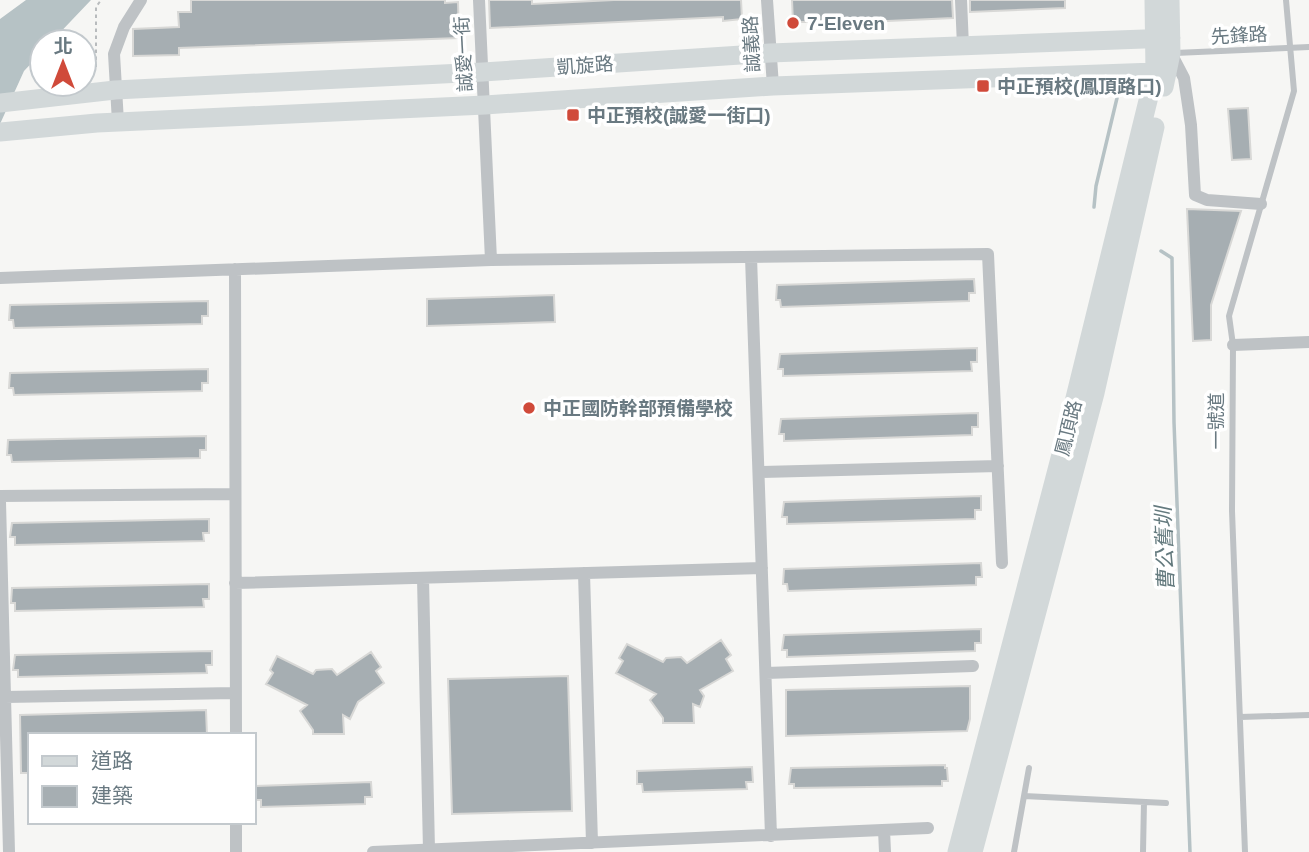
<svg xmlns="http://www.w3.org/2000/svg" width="1309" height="852" font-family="Helvetica,'Noto Sans TC',sans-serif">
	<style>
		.water { fill: #b6c2c5 }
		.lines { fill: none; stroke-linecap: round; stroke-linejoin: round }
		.stream { stroke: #b6c2c5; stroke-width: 3.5 }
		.building { fill: #a6aeb2; stroke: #d8d8d6; stroke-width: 2 }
		.path { stroke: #b8bbbd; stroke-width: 2; stroke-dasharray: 3.5 3.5; stroke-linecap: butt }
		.lane { stroke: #bec2c5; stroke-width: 6 }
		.street { stroke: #bec2c5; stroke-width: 12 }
		.secondary { stroke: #d2d8d9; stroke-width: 19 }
		.poi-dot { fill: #d04a3a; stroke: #fff; stroke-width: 2.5 }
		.labels { text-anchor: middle; stroke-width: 7; stroke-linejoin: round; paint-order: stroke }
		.poi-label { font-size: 19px; font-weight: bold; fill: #697981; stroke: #fff; text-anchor: start }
		.street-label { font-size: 19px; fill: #697981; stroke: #fff }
		.water-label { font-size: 21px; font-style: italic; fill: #647a7e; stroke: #fff }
	</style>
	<rect width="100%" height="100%" fill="#f6f6f4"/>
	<path class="water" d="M26,0H91L51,42H42V52L24,71L0,124V19Z"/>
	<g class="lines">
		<path class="stream" d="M1094,207L1096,186L1117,98
			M1161,251L1172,258L1174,422L1190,852"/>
	</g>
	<path class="building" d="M191,0H445V3L458,2L459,38L179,48V55L133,56V29L179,27L178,12H191Z
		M489,0H532V4L614,0H741L742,19L723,21V17L490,28Z
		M792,0H952L953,18L822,24V22H793Z
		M970,0H1065V8L970,12Z
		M1248,108L1251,159L1232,160L1228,109Z
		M1187,209L1241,211L1211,305V340L1193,341Z
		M974,279L975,293H969V301L781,307L780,300H776L777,285Z
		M554,295L555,322L427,326V299Z
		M208,301V316H202V324L14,328L13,320H9L10,305Z
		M977,348V362H971L972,371L783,376V369H778L780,354Z
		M208,369V383H202V391L14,395L13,388H9L10,373Z
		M978,413V427H972V435L784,441V434H779L781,419Z
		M206,436V450H200V458L12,462L11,455H7L8,440Z
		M981,496V510H975V519L787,524V517H782L784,502Z
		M209,519V533H203L204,541L15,545V537H10L12,523Z
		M981,563L982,577H976V585L788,591L787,584H783L784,569Z
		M209,584V599H203L204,607L15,611V603H11L12,588Z
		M981,629V643H975V651L787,657V650H782L784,635Z
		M721,640L731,655L726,659L733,671L700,690L704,696L700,707L693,704L694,723H663V718L650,700L656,694L616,673L623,661L619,658L627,644L663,662L666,658L681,657L687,663Z
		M212,651V665H206L207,673L18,677V670H13L15,655Z
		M371,652L381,667L376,671L384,683L358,702L350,719L343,715L344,734H313V730L300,711L307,705L266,684L273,673L270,670L277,656L313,674L316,670L332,669L337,675Z
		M568,676L572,811L452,814L448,679Z
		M970,686V719L967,731L786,736V690Z
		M206,710L207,735H30V773H21L20,715Z
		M945,765V768H947L948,781H942V786L794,788V784H789L791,768Z
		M752,767L753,782H746L747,789L643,792L642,784H637V771Z
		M371,782L372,797H365V804L261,807V800H256V786Z"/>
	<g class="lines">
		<path class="path" d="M96,67V7L101,0"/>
		<path class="lane" d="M1175,53L1309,47
			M1240,717L1309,715
			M1024,796L1166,803
			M1014,852L1029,768
			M1143,852L1144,802
			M1245,852L1232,511L1233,345L1229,316L1294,91L1286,0"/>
		<path class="street" d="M479,0L491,260
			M767,0L773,86
			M961,0L963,46
			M1171,53L1184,78L1191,125L1195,195L1207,200L1261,204
			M118,122L114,54L124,27L141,0
			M751,257L771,836
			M235,269L236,735
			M0,278L491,260L988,254L1002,563
			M1233,345L1309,342
			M759,472L998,466
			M0,496L235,494
			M0,502L9,852
			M584,573L592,843
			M423,578L429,850
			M235,583L762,568
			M766,673L973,666
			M5,697L235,693
			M236,822V852
			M884,830L885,852
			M373,852L928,828"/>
		<path class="secondary" d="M1164,87L1171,53L1170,0
			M0,103L115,90L483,72L770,53L1171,38
			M0,132L97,123L485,105L773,86L1155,72L1167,74
			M957,852L1063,447L1155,72L1154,0
			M973,852L1095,393L1155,127"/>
	</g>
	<g class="poi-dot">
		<circle cx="793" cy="23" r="7"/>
		<rect x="976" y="79" width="14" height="14" rx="3.5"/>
		<rect x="566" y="108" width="14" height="14" rx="3.5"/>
		<circle cx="529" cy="408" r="7"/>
	</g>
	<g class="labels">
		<g class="poi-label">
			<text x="807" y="30">7-Eleven</text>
			<text x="997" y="93">中正預校(鳳頂路口)</text>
			<text x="587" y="122">中正預校(誠愛一街口)</text>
			<text x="543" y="415">中正國防幹部預備學校</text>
		</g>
		<g class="street-label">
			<text transform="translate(1239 35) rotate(-3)" y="7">先鋒路</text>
			<text transform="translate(751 44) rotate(-93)" y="7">誠義路</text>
			<text transform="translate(463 54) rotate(-93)" y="7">誠愛一街</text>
			<text transform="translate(585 65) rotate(-4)" y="7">凱旋路</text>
			<text transform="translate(1216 421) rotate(-90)" y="7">一號道</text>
			<text transform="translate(1068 428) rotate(-76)" y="7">鳳頂路</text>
		</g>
		<g class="water-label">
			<text transform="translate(1165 549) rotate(-92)" y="7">曹公舊圳</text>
		</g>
	</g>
	<rect x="28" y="733" width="228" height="91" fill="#ffffff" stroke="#c3c9cd" stroke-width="2"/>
	<rect x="42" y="756" width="35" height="10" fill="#d2d8d9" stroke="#c3c9cd" stroke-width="2"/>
	<text x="91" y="768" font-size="21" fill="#697981">道路</text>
	<rect x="42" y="786" width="35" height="21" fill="#a6aeb2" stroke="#c3c9cd" stroke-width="2"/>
	<text x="91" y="803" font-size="21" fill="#697981">建築</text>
	<g transform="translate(63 63)"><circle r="33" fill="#ffffff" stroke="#c3c9cd" stroke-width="2"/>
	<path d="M0-5L12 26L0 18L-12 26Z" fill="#d04a3a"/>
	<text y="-10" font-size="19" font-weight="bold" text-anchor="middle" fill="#697981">北</text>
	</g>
</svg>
